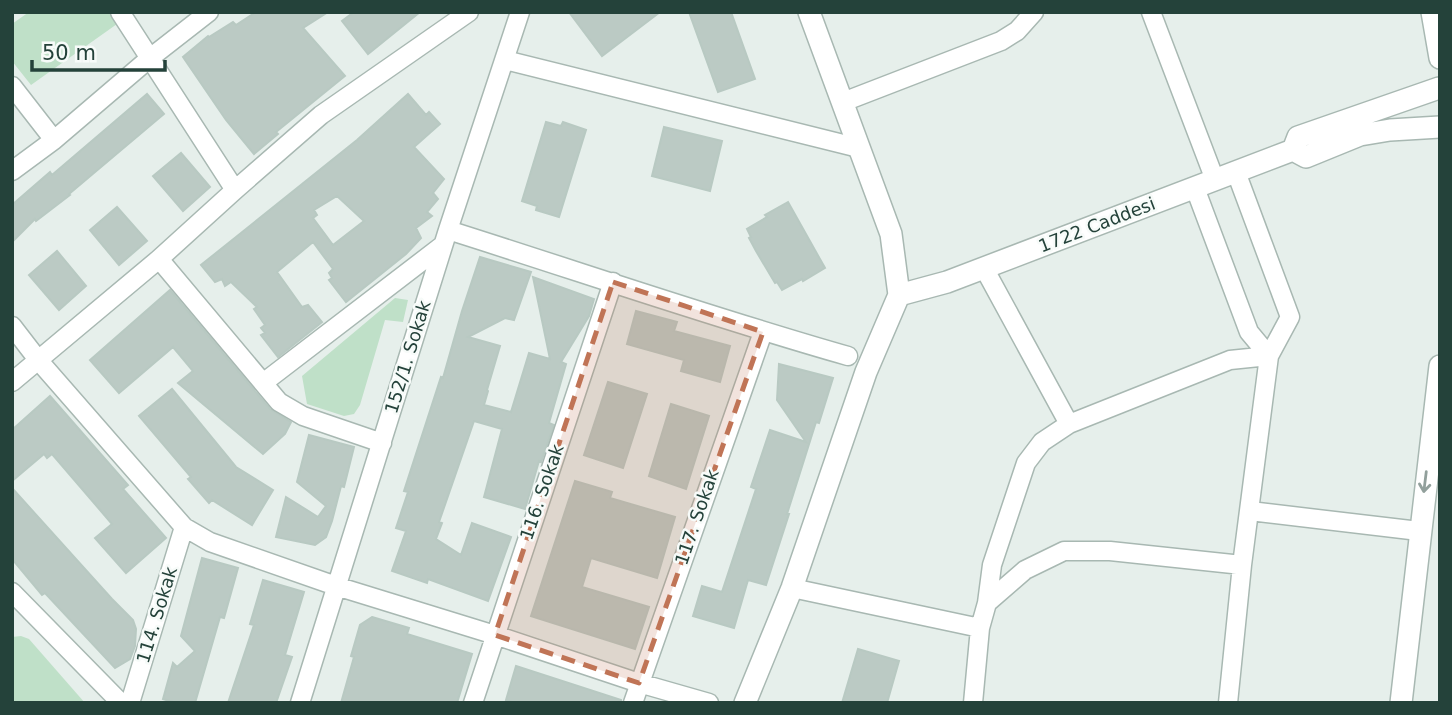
<svg xmlns="http://www.w3.org/2000/svg" width="1452" height="715" font-family="'DejaVu Sans',sans-serif">
	<style>
		.green { fill: #bfe0c8 }
		.building { fill: #bbcac4; stroke: #b8c9c2; stroke-width: 2; fill-rule: evenodd }
		.lines { fill: none; stroke-linecap: round; stroke-linejoin: round }
		.minor-casing { stroke: #a8b8b2; stroke-width: 21 }
		.tertiary-casing { stroke: #a8b8b2; stroke-width: 24 }
		.minor { stroke: #fff; stroke-width: 18 }
		.tertiary { stroke: #fff; stroke-width: 21 }
		.oneway { stroke: #92a09c }
		.marked { fill: #c07456; fill-opacity: 0.2; stroke: #c07456; stroke-width: 5; stroke-dasharray: 14 9; stroke-linejoin: round }
		.labels { text-anchor: middle; stroke-width: 5; stroke-linejoin: round; paint-order: stroke }
		.street-label { font-size: 18px; fill: #24423a; stroke: #f7fbf9 }
	</style>
	<rect width="100%" height="100%" fill="#e6efeb"/>
	<path class="green" d="M29,12H108L117,24L31,85L12,61V24Z
		M395,298L408,300L403,322L385,320L360,405L354,414L344,416L307,404L302,376Z
		M21,636L29,639L85,703H12V637Z"/>
	<path class="building" d="M256,12H328L303,28L345,76L276,132L278,134L254,154L226,120L183,57L208,36L209,37L233,22L236,25Z
		M354,12H420L368,54L342,21Z
		M569,12H660L602,56Z
		M689,12H731L755,79L718,92Z
		M147,94L164,114L69,194L70,195L36,221L35,219L12,242V205L50,172L52,175Z
		M408,94L426,115L429,112L440,124L414,147L444,179L433,193L438,199L427,212L432,216L416,228L421,238L406,254L346,302L329,280L332,278L329,273L333,269L313,242L277,272L302,307L308,305L322,322L278,357L261,335L265,333L261,328L265,325L254,309L257,307L231,282L225,286L222,279L215,282L201,265L357,140ZM337,196L364,221L333,245L313,218L317,215L314,210Z
		M546,122L561,126L563,122L586,130L559,217L536,210L537,206L522,201Z
		M664,127L722,141L710,191L652,176Z
		M181,153L210,187L183,211L153,176Z
		M788,202L825,268L803,281L802,279L782,290L777,282L775,283L756,251L749,238L751,237L747,229L767,217L765,215Z
		M117,207L147,241L119,265L90,230Z
		M57,251L86,286L59,310L29,275Z
		M480,257L531,272L514,320L505,318L468,337L500,346L487,390L488,391L484,405L511,412L529,353L550,359L533,277L594,299L589,316L561,362L566,364L549,423L554,425L541,462L539,461L525,509L484,497L502,429L474,421L439,522L442,523L436,539L461,555L472,523L511,537L488,601L428,579L427,583L392,571L406,531L396,528L408,492L404,491L441,377L443,378L462,311Z
		M170,290L270,409L291,422L285,434L263,454L178,383L193,371L173,347L119,393L90,360Z
		M636,311L677,322L674,331L730,346L720,382L681,371L684,360L627,344Z
		M779,364L833,378L819,423L816,422L787,514H789L766,585L748,580L734,628L693,616L702,586L722,592L756,489L751,487L770,430L806,442L777,400Z
		M608,382L647,394L623,468L584,455Z
		M172,389L236,467L273,490L252,525L212,500L209,503L188,479L191,477L139,416Z
		M50,396L128,485L123,489L166,538L126,573L95,538L112,524L52,454L47,458L44,454L12,481V430Z
		M671,404L709,416L686,489L649,476Z
		M309,435L354,447L344,487L341,486L332,521L326,537L315,545L276,537L286,497L318,517L326,506L297,482Z
		M575,481L612,492L610,498L675,517L657,578L591,558L582,587L649,607L635,649L531,616Z
		M12,488L112,599L133,620L136,629L135,646L130,659L115,668L45,593L42,595L12,559Z
		M202,558L238,568L224,618L220,617L195,703H176L163,699L173,663L177,667L195,651L181,636Z
		M263,580L304,592L285,655L292,657L276,703H228L254,625L250,624Z
		M372,617L409,628L407,634L472,654L457,703H341L354,657L351,656L360,625Z
		M858,649L899,661L887,703H842Z
		M516,666L621,700V703H515L506,700Z"/>
	<g class="lines">
		<g class="minor-casing">
			<path id="minor" d="M120,12L235,190
				M1151,12L1215,180
				M505,60L859,148
				M12,86L54,140
				M843,102L1001,41L1017,31L1034,12
				M12,171L54,140L150,58L209,12
				M1195,188L1249,332L1269,356
				M448,230C581,272 714,318 848,356
				M159,259L279,402L303,416L382,443
				M984,268L1069,424
				M12,326L39,361L184,527L210,542L336,586L495,635L639,683L709,703
				M12,382L159,259L235,190L321,115L469,12
				M263,383L443,245
				M1250,511L1419,531
				M792,588L980,628
				M12,592L121,703
				M987,603L992,565L1026,463L1042,442L1069,424L1230,360L1269,356
				M130,703L184,527
				M300,703L448,230L520,12
				M473,703L613,282
				M633,703L763,332
				M973,703L980,628L987,603L1025,570L1064,551H1110L1242,565
				M1228,703L1242,565L1269,356L1290,317L1236,172"/>
		</g>
		<g class="tertiary-casing">
			<path id="tertiary" d="M1432,12L1440,58
				M1293,150L1298,137L1439,88
				M899,295L947,282L1293,150L1306,157L1360,135L1390,130L1440,127
				M745,703L792,588L866,372L899,295L891,234L809,12
				M1401,703L1440,366"/>
		</g>
		<use href="#minor" class="minor"/>
		<use href="#tertiary" class="tertiary"/>
	</g>
	<defs><path id="oneway-shaft" d="M-6 0H5M1.5-3L5.5 0L1.5 3" fill="none" stroke-width="1.6" stroke-linecap="round" stroke-linejoin="round" transform="scale(1.75)"/></defs>
	<use class="oneway" href="#oneway-shaft" transform="translate(1425 482) rotate(97)"/>
	<path class="marked" d="M613,282L763,332L639,683L495,635Z"/>
	<g class="labels">
		<g class="street-label">
			<text transform="translate(1097 225) rotate(-21)" y="6">1722 Caddesi</text>
			<text transform="translate(408 357) rotate(-73)" y="6">152/1. Sokak</text>
			<text transform="translate(542 492) rotate(-71)" y="6">116. Sokak</text>
			<text transform="translate(697 517) rotate(-71)" y="6">117. Sokak</text>
			<text transform="translate(157 615) rotate(-73)" y="6">114. Sokak</text>
		</g>
	</g>
	<rect width="1452" height="715" fill="none" stroke="#24423a" stroke-width="28"/>
	<path d="M32 60v10h133v-10" fill="none" stroke="#24423a" stroke-width="3.5"/>
	<text x="42" y="60" font-size="21" fill="#24423a" stroke="#f7fbf9" stroke-width="5" paint-order="stroke">50 m</text>
</svg>
